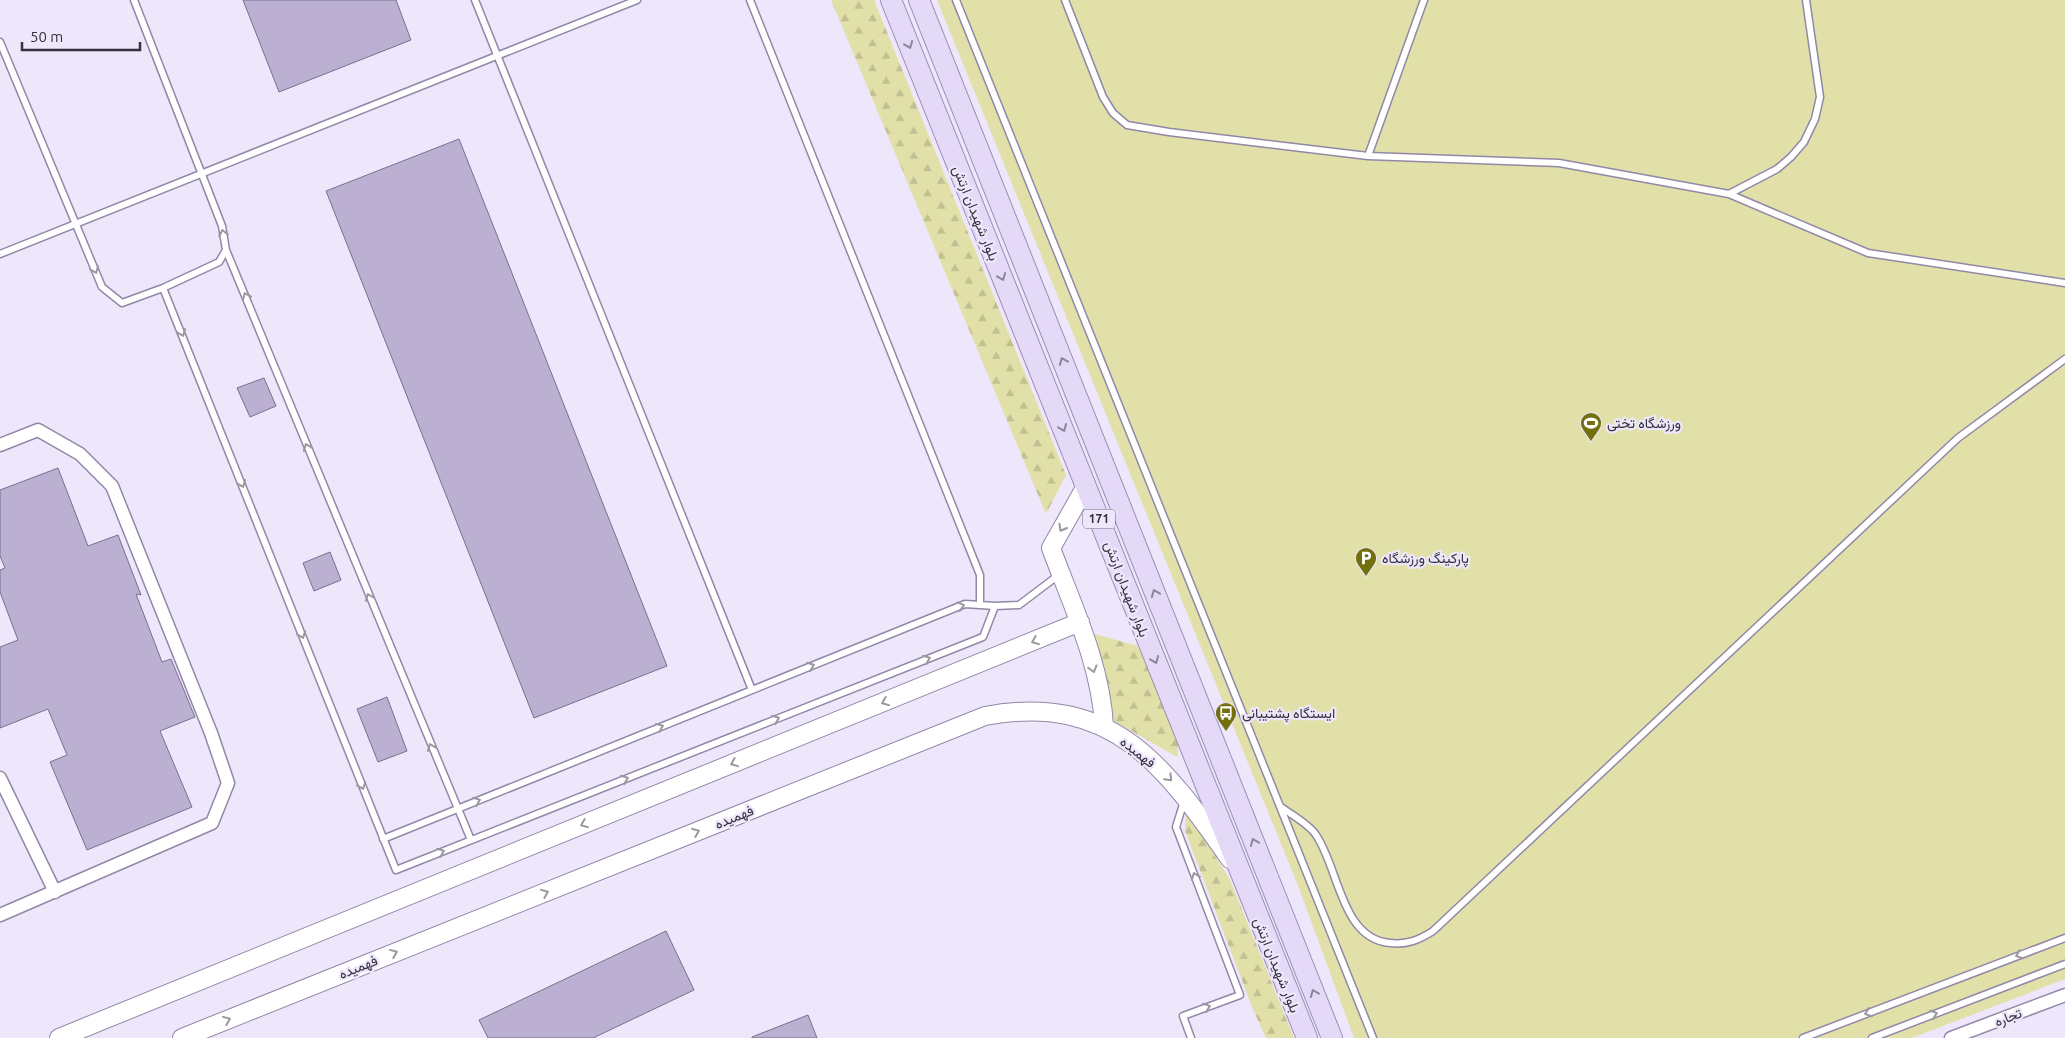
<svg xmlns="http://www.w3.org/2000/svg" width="2065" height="1038" font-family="Ubuntu,Vazirmatn,sans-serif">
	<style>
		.green { fill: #e1e0a9 }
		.forest { fill: url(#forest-firs) }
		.building { fill: #bbb0d2; stroke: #796f8e }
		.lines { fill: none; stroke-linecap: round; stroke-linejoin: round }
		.lane-casing { stroke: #9287a7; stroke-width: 9 }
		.street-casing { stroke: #9287a7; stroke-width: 15 }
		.secondary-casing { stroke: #9287a7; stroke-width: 20 }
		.primary-casing { stroke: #9b8eb4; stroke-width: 22 }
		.lane { stroke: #fff; stroke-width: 6 }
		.street { stroke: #fff; stroke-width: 12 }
		.secondary { stroke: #fff; stroke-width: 18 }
		.primary { stroke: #e4daf8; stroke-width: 20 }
		.oneway { stroke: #8c859a }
		.oneway2 { stroke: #9a989e }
		.labels { text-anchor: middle; stroke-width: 4.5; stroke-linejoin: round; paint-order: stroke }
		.shield { fill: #eee7fc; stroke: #6c6776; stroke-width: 1 }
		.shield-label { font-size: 12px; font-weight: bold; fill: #34303d }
		.street-label { font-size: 14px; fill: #34303d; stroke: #eee7fc }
		.poi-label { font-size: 14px; fill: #34303d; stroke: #eee7fc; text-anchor: start }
	</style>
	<defs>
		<pattern id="forest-firs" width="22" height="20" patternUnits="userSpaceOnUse" patternTransform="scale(1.25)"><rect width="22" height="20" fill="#e1e0a9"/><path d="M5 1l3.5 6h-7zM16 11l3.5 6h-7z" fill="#c2c092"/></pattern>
	</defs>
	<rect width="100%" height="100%" fill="#eee7fc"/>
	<path class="green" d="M937,0H2065V979L1912,1038H1354L1297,883Z"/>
	<path class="forest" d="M831,0H874L1066,475L1046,514Z
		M1091,633L1138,646L1179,741L1177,757L1112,720Z
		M1186,809L1230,880L1294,1038H1266L1252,1007L1185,831Z"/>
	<path class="building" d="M243,0H396L411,40L279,92Z
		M459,139L667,666L534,718L326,191Z
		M264,378L276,406L250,417L237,388Z
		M58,468L88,546L118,535L141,595L136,594L162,662L171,659L195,717L160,731L192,807L87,850L50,762L67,755L48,709L0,728V647L18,640L0,592V570L5,568L0,556V490Z
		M330,552L341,580L314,591L303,563Z
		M387,697L407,751L378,762L357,709Z
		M666,931L694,990L593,1038H488L479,1020Z
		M808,1015L817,1038H752V1037Z"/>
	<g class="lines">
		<g class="lane-casing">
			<path id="lane" d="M475,0L752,690
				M750,0L980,575V605
				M956,0L1373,1038
				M1065,0L1103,97L1113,113L1127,125L1169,132L1368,156L1559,163L1729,194L1777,169L1791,157L1804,142L1815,119L1820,97L1806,0
				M0,42L102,287L122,303L163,288L219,262L226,250L222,226L134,0
				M1368,156L1424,0
				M1729,194L1868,253L2065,283
				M226,250L471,840
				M0,254L637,0
				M163,288L396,870L983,637L995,606
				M1184,801L1176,827L1240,995L1183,1016L1191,1038
				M1280,806C1291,815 1309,824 1316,835C1339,868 1341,939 1390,943C1407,945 1419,940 1433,931L1958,438L2065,359
				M383,839L965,604L995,606L1019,605L1060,574
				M1803,1038L2065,938
				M1872,1038L2065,964"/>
		</g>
		<g class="street-casing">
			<path id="street" d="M0,445L38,430L80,454L112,486L211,733L228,783L212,823L0,915
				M0,778L55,892
				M1951,1038L2065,995"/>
		</g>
		<g class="secondary-casing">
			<path id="secondary" d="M1086,486L1051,548C1072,605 1101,664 1104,726
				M59,1038L1080,622
				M182,1038L985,716C1112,692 1165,766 1230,859"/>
		</g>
		<g class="primary-casing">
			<path id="primary" d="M891,0L1307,1038
				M919,0L1332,1038"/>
		</g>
		<use href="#lane" class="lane"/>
		<use href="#street" class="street"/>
		<use href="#secondary" class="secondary"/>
		<use href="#primary" class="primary"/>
	</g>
	<defs><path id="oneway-chevron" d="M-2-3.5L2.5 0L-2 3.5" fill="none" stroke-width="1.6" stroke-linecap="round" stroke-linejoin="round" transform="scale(1.25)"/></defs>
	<g class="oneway">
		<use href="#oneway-chevron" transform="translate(909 45) rotate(68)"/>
		<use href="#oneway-chevron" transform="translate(1002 277) rotate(68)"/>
		<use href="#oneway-chevron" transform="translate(1063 361) rotate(-112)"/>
		<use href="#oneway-chevron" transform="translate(1063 428) rotate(68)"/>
		<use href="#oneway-chevron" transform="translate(1155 593) rotate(-112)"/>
		<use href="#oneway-chevron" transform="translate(1155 660) rotate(68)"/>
		<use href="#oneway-chevron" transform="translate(1254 842) rotate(-112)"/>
		<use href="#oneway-chevron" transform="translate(1314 993) rotate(-112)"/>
	</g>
	<g class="oneway2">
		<use href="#oneway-chevron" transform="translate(223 233) rotate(-101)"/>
		<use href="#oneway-chevron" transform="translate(95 270) rotate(67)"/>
		<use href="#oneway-chevron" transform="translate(246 296) rotate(-112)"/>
		<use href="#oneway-chevron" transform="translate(182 333) rotate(68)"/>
		<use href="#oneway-chevron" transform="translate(307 447) rotate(-112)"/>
		<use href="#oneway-chevron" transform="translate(242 484) rotate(68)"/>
		<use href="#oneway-chevron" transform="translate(1062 528) rotate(120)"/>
		<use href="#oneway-chevron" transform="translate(369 597) rotate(-112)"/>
		<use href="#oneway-chevron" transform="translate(961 606) rotate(-15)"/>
		<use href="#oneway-chevron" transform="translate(302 635) rotate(68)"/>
		<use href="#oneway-chevron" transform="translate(1035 641) rotate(158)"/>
		<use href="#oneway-chevron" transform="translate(927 659) rotate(-22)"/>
		<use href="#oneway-chevron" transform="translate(811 666) rotate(-22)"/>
		<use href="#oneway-chevron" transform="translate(1093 669) rotate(75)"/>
		<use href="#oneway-chevron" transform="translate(885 702) rotate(158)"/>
		<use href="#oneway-chevron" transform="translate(776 719) rotate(-22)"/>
		<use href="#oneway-chevron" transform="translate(660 727) rotate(-22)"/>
		<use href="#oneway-chevron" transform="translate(431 747) rotate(-112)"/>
		<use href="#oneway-chevron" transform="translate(734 763) rotate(158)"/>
		<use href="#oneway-chevron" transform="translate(1169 778) rotate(46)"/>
		<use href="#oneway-chevron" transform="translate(625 779) rotate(-22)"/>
		<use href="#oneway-chevron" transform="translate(362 786) rotate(68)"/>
		<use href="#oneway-chevron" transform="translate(477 801) rotate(-22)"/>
		<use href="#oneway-chevron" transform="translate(584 824) rotate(158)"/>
		<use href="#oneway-chevron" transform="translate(696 832) rotate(-22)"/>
		<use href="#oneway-chevron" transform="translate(441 852) rotate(-22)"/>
		<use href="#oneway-chevron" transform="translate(1195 876) rotate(-111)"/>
		<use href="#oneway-chevron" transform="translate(545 893) rotate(-22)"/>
		<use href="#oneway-chevron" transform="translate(394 953) rotate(-22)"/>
		<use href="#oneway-chevron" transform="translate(2019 955) rotate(159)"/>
		<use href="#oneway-chevron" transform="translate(1207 1007) rotate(-21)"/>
		<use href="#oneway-chevron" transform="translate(1868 1013) rotate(159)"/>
		<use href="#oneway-chevron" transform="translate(1934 1014) rotate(-21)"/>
		<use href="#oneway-chevron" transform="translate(227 1020) rotate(-22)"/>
	</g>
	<defs>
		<g id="stadium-pin" transform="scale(1.125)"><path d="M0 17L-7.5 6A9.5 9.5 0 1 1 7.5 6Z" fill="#736f0e" stroke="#eee7fc"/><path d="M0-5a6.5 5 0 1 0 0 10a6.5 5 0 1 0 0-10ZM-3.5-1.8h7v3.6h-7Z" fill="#fff"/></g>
		<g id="parking-pin" transform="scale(1.125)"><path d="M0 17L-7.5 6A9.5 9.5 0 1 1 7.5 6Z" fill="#736f0e" stroke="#eee7fc"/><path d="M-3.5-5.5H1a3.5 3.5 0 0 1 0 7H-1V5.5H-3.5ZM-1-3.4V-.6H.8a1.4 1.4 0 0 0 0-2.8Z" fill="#fff"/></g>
		<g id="bus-pin" transform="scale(1.125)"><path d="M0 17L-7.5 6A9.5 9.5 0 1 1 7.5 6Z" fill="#736f0e" stroke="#eee7fc"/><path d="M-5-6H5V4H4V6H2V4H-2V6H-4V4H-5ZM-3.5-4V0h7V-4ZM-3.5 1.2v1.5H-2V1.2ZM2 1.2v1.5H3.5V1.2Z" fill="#fff"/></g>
	</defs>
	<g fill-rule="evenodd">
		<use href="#stadium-pin" x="1591" y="423"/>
		<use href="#parking-pin" x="1366" y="558"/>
		<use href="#bus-pin" x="1226" y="713"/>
	</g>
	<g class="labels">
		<rect class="shield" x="1083" y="509.5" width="32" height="19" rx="4"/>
		<g class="shield-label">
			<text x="1099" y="523">171</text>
		</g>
		<g class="street-label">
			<text transform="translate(976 213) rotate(68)" y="5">بلوار شهیدان ارتش</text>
			<text transform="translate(1127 589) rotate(69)" y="5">بلوار شهیدان ارتش</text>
			<text transform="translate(1138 752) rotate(38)" y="5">فهمیده</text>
			<text transform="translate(734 817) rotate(-22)" y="5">فهمیده</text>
			<text transform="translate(1277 965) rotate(68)" y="5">بلوار شهیدان ارتش</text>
			<text transform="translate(358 967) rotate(-22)" y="5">فهمیده</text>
			<text transform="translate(2008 1017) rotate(-21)" y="5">تجاره</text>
		</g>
		<g class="poi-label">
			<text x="1607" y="428">ورزشگاه تختی</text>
			<text x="1382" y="563">پارکینگ ورزشگاه</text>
			<text x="1242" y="718">ایستگاه پشتیبانی</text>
		</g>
	</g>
	<path d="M22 42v8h118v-8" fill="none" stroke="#34303d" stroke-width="2.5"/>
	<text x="30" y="42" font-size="15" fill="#34303d" stroke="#eee7fc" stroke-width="4" paint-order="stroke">50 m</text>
</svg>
